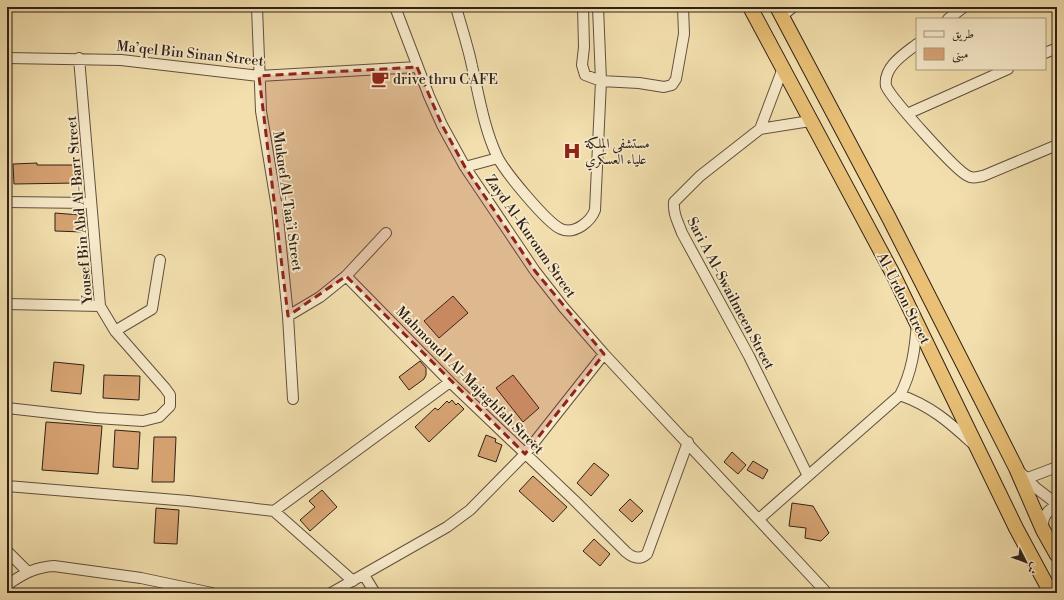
<svg xmlns="http://www.w3.org/2000/svg" width="1064" height="600" font-family="'Libre Bodoni',Amiri,serif">
	<style>
		.building { fill: #d7a372; stroke: #2f211a }
		.lines { fill: none; stroke-linecap: round; stroke-linejoin: round }
		.minor-casing { stroke: #60503f; stroke-width: 12 }
		.highway-casing { stroke: #2f211a; stroke-width: 16 }
		.minor { stroke: #f7eaca; stroke-width: 10 }
		.highway { stroke: #e9c076; stroke-width: 14 }
		.marked { fill: #8f2418; fill-opacity: 0.2; stroke: #8f2418; stroke-width: 3; stroke-dasharray: 8 5; stroke-linejoin: round }
		.labels { text-anchor: middle; stroke-width: 3.5; stroke-linejoin: round; paint-order: stroke }
		.street-label { font-size: 14px; fill: #2f211a; stroke: #f7eaca }
		.poi-label { font-size: 14px; fill: #2f211a; stroke: #f7eaca; text-anchor: start }
	</style>
	<rect width="100%" height="100%" fill="#f2dfad"/>
	<filter id="stains"><feTurbulence type="fractalNoise" baseFrequency=".005" numOctaves="4"/><feColorMatrix values="0 0 0 0 .2 0 0 0 0 .09 0 0 0 0 .02 0 0 0 .5 -.17"/></filter>
	<radialGradient id="worn" r=".72"><stop offset=".6" stop-color="#630" stop-opacity="0"/><stop offset="1" stop-color="#630" stop-opacity=".3"/></radialGradient>
	<path class="building" d="M37,163V165H77V183L14,184L13,164Z
		M55,213L80,215L83,222V232L55,231Z
		M453,296L468,313L439,338L424,321Z
		M420,361L426,368V375L424,379L409,390L399,377Z
		M54,362L84,365L81,394L51,391Z
		M104,375L140,376L139,400L103,398Z
		M513,375L539,408L523,422L496,388Z
		M452,400L456,405L458,403L464,409L429,442L415,427L435,408L438,410L447,401L449,403Z
		M46,422L102,426L98,474L42,470Z
		M115,430L140,432L138,469L113,467Z
		M486,435L496,439L495,442L502,445L496,462L478,456Z
		M154,437H176L174,482H152Z
		M732,452L746,465L738,474L724,462Z
		M753,461L768,470L763,479L747,470Z
		M594,463L609,475L591,496L577,483Z
		M533,476L567,507L553,522L519,491Z
		M322,490L337,507L310,531L300,520L315,507L309,501Z
		M630,499L643,511L632,522L619,510Z
		M792,503L813,506L829,533L821,541L805,538L806,528L789,526Z
		M156,508L179,510L177,544L154,543Z
		M594,539L610,554L600,566L583,551Z"/>
	<g class="lines">
		<g class="minor-casing">
			<path id="minor" d="M257,7L261,111L277,208L288,316L293,399
				M395,7L429,96L442,125L465,167L535,271L564,308L604,354L827,593
				M456,7C461,26 468,46 472,66C479,96 484,128 497,156C504,171 547,223 561,229C575,235 591,221 595,210L601,81L598,7
				M583,7L584,47L582,65L585,75L601,81L639,83L664,87L672,85L676,79L684,34L683,7
				M782,16L793,7
				M948,19L964,7
				M917,44C904,54 883,67 886,86C891,98 956,171 968,176C973,179 977,177 983,176L1057,145
				M1045,53L1057,48
				M7,58L121,60L259,76L417,67
				M907,114L1008,69
				M760,129L783,68
				M465,167L498,158
				M7,202L90,203
				M346,276L386,233
				M7,304L100,306
				M288,316L320,297L346,276L450,382L574,500L626,552C633,558 640,560 647,554L688,442
				M115,331L152,309L160,260
				M900,395C931,406 949,422 972,443
				M7,408L96,418L143,421L159,417L170,406V395L165,388L115,331L100,306L79,58
				M1021,473L1036,488L1057,504
				M808,476L749,356L682,233C678,222 673,214 674,202L700,176L760,129L810,121
				M1025,479L1057,467
				M7,486L188,501L274,511L353,581
				M274,511L450,382
				M759,519L900,395C912,372 915,349 917,323
				M1043,528C1042,517 1047,510 1057,506
				M7,551L27,571
				M364,575L375,593
				M7,585C23,574 35,567 54,566L141,578L212,593
				M331,593L447,527L470,510L525,454L604,354"/>
		</g>
		<g class="highway-casing">
			<path id="highway" d="M750,7L893,274L1016,528L1051,593
				M777,7L889,218L980,397L1016,468L1043,530L1057,555"/>
		</g>
		<use href="#minor" class="minor"/>
		<use href="#highway" class="highway"/>
	</g>
	<path class="marked" d="M417,67L442,125L465,167L535,271L604,354L525,454L346,276L288,316L259,76Z"/>
	<defs>
		<g id="cafe-bare" transform="scale(1.38)"><path d="M-5.5-4.5H6V0H3Q3 3.5 0 3.5H-2.5Q-5.5 3.5-5.5 0ZM3-3.2v2h1.7v-2ZM-6 4.5H4V6H-6Z" fill="#8f2418" stroke="#f7eaca" stroke-width="2.5" paint-order="stroke"/></g>
		<g id="hospital-bare" transform="scale(1.38)"><path d="M-5-5h3v3.5h4V-5h3V5h-3V1.5h-4V5h-3Z" fill="#8f2418" stroke="#f7eaca" stroke-width="2.5" paint-order="stroke"/></g>
	</defs>
	<g fill-rule="evenodd">
		<use href="#cafe-bare" x="380" y="79"/>
		<use href="#hospital-bare" x="572" y="151"/>
	</g>
	<g class="labels">
		<g class="street-label">
			<text transform="translate(190 53) rotate(6)" y="5">Ma’qel Bin Sinan Street</text>
			<text transform="translate(288 201) rotate(82)" y="5">Muknef Al-Taa’i Street</text>
			<text transform="translate(79 210) rotate(-95)" y="5">Yousef Bin Abd Al-Barr Street</text>
			<text transform="translate(531 236) rotate(55)" y="5">Zayd Al-Kuroum Street</text>
			<text transform="translate(731 293) rotate(62)" y="5">Sari A Al-Swailmeen Street</text>
			<text transform="translate(904 298) rotate(63)" y="5">Al-Urdon Street</text>
			<text transform="translate(470 380) rotate(45)" y="5">Mahmoud I Al-Majaghfah Street</text>
		</g>
		<g class="poi-label">
			<text x="393" y="84">drive thru CAFE</text>
			<text x="585" y="148">مستشفى الملكة<tspan x="585" dy="16">علياء العسكري</tspan></text>
		</g>
	</g>
	<rect width="1064" height="600" fill="none" stroke="#f2dfad" stroke-width="24"/>
	<rect x="8" y="8" width="1048" height="584" fill="none" stroke="#2f211a" stroke-width="2"/>
	<rect x="12" y="12" width="1040" height="576" fill="none" stroke="#2f211a"/>
	<rect x="916" y="18" width="130" height="52" fill="#f7eaca" stroke="#a79a84"/>
	<rect x="924" y="31" width="20" height="6" fill="#f7eaca" stroke="#a79a84"/>
	<text x="952" y="38" font-size="12" fill="#2f211a">طريق</text>
	<rect x="924" y="48" width="20" height="12" fill="#d7a372" stroke="#a79a84"/>
	<text x="952" y="58" font-size="12" fill="#2f211a">مبنى</text>
	<g transform="translate(1026 562) rotate(132)" stroke="#f7eaca" stroke-width="3" paint-order="stroke">
	<path d="M0-3L7 15L0 10L-7 15Z" fill="#2f211a"/>
	<text y="-6" font-size="11" font-weight="bold" text-anchor="middle" fill="#2f211a">ش</text>
	</g>
	<rect width="100%" height="100%" filter="url(#stains)"/>
	<rect width="100%" height="100%" fill="url(#worn)"/>
</svg>
